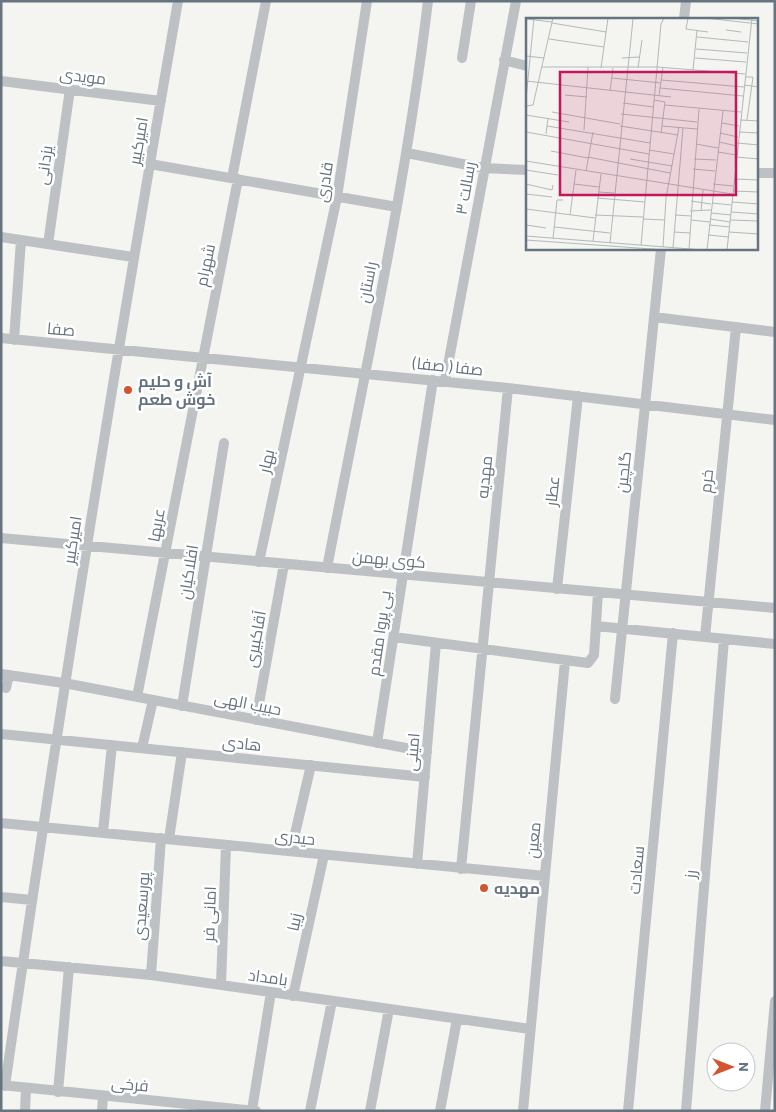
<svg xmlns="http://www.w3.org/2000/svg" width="776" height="1112" font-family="Barlow,Cairo,sans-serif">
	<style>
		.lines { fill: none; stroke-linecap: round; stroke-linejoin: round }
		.minor { stroke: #bdc1c4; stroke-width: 10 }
		.poi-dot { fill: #d55430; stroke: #fff; stroke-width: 2 }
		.labels { text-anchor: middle; stroke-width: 5; stroke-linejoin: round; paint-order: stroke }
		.street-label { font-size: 16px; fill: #65747f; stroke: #fff }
		.poi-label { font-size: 16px; font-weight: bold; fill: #65747f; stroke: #fff; text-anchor: start }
		.inset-road { fill: none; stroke: #b2b9bc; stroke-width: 1 }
		.view { fill: #c2185b; fill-opacity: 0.15; stroke: #c2185b; stroke-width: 2.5 }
		.inset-edge { fill: none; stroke: #65747f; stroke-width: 2.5 }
	</style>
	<rect width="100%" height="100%" fill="#f4f4f0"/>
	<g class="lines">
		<path class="minor" d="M684,19L686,1
			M462,58L471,1
			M504,60L527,66
			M1,81L161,101
			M407,153L483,168L527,170
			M150,164L397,207
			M757,173H775
			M232,178L266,1
			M1,237L133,257
			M48,244L70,89
			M654,317L775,332
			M1,338L508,388L775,420
			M14,340L21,240
			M445,381L516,1
			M1,538L775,608
			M259,562L337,197L367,1
			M327,568C363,380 405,192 428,1
			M557,589L578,396
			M596,626L775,644
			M394,637L588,663L594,655L598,593
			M705,637L736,327
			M1,674L64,683L427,752
			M6,688L9,675
			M137,697L238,179
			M615,699L661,249
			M182,706L224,443
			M256,720L284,564
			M1,734L425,777
			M377,743L433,380
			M142,748L153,700
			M1,823L545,876
			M103,832L112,745
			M169,839L182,752
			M291,851L311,765
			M417,864L436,643
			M461,869L508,388
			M1,897L32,900
			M1,961L151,975L530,1029
			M151,975L161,838
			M221,985L226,845
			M293,996L324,855
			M1,1085L256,1111
			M5,1086C57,723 115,362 178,1
			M58,1092L69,967
			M252,1110L271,992
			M25,1111L26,1088
			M102,1111L103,1097
			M310,1111L332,1001
			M370,1111L389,1009
			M440,1111L457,1019
			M523,1111L565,661
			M628,1111L673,633
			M686,1111L724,639
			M765,1111L775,1001"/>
	</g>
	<g class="poi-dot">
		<circle cx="128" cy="390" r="5"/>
		<circle cx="484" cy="888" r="5"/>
	</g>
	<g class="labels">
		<g class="street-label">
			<text transform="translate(83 76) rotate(7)" y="6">مویدی</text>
			<text transform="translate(138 141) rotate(-80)" y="6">امیرکبیر</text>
			<text transform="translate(44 165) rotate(-82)" y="6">یزدانی</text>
			<text transform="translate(324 182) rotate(-81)" y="6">قادری</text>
			<text transform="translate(465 188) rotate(-80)" y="6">رسالت ۳</text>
			<text transform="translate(205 265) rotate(-78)" y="6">شهرام</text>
			<text transform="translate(367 282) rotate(-79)" y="6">راستان</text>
			<text transform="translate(61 329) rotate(5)" y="6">صفا</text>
			<text transform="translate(448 366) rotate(6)" y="6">صفا ( صفا)</text>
			<text transform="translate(266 461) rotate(-77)" y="6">بهار</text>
			<text transform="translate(623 472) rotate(-84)" y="6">گلچین</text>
			<text transform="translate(484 477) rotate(-84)" y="6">مهدیه</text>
			<text transform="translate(706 481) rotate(-84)" y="6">خرم</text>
			<text transform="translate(552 491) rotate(-84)" y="6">عطار</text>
			<text transform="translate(156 525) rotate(-80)" y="6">عربها</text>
			<text transform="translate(72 540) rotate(-81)" y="6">امیرکبیر</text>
			<text transform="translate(389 559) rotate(5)" y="6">کوی بهمن</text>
			<text transform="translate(188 572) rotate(-81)" y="6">افلاکیان</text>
			<text transform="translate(379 633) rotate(-82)" y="6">بی پروا مقدم</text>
			<text transform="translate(255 639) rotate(-80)" y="6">آقاکبیری</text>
			<text transform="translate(248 703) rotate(11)" y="6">حبیب الهی</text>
			<text transform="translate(242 743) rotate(6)" y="6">هادی</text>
			<text transform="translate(412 752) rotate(-85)" y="6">امینی</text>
			<text transform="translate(295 837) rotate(6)" y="6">حیدری</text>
			<text transform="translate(533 840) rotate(-85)" y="6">معین</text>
			<text transform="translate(636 870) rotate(-85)" y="6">سعادت</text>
			<text transform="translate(690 874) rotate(-85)" y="6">رز</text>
			<text transform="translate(141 906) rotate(-86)" y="6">پورسعیدی</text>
			<text transform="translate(209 914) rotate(-88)" y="6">امانی فر</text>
			<text transform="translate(294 922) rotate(-78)" y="6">زیبا</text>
			<text transform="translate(268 977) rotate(8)" y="6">بامداد</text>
			<text transform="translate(130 1084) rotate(5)" y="6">فرخی</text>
		</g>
		<g class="poi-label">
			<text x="138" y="387">آش و حلیم<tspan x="138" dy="18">خوش طعم</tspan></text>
			<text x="494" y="894">مهدیه</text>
		</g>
	</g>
	<g transform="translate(526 18)">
		<rect width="232" height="232" fill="#f4f4f0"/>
		<path class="inset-road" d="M91,0H109M162,0L160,11L182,14M179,0L233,6M205,0L233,3M1,1L26,4M26,5L80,14M200,12L215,14M171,19L222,24M23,21L78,29M170,31L221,35M0,38L18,40M96,40L114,39M169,40L220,44M16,49H131L219,56M75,50L82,0M112,50L116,22M167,52L171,12M219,59H227L221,102M86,60L135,65M135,62L218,69M0,63L145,79M218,67L233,69M134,70L217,78M84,73L87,50M39,77L61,79M133,78L137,49M0,81L8,0M128,82L139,84L135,115M97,85L127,89M139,87L215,94M0,88L7,87L27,0M26,94L94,106M95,96L171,104M0,97L43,104M214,102L233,103M196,105L213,108M21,108L124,125M94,108L152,117M136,108L171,111M58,112L62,49M0,114L123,136M213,114L233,115M194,115L212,119M20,116L22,100M193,124L211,128M211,125L233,127M170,126L192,130M123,132L148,136M25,133L62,140M192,134L210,137M62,139L144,155M210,139L233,141M104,141L146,148M168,141L190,142M0,143L206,176M167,151L189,153M0,152L32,157M60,153L67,114M208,161L233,162M0,166L26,172L27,167M48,166L73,169M187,166L207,168M207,173L233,174M72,174L88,175M0,176L26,179M71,180L119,184M165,183L185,186M206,184L233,186M186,185L205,187M0,191L69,200M164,193L185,192M175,193L177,172M205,194L233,196M185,195L205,197M44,197L50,152M69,197L117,199M149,197L165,198M117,201L139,202M184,201L204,204M165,202L184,204M204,202L233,203M0,207L20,210M183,207L204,209M28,209L84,215M148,214L164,215M203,214L233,216M182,217L203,219M0,218L177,232M27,221L31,182H37M0,222L140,232M67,223L75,156M84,225L107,1M115,227L135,6L138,0M137,229L140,180L153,109M147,230L157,110M163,231L173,91M181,232L197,93M201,232L226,0"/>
		<path class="view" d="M34,54H210V177H34Z"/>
		<rect width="232" height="232" class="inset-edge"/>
	</g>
	<rect width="776" height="1112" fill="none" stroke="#65747f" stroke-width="5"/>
	<g transform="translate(731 1067) rotate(90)"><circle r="24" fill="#ffffff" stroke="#c1c7cc"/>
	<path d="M0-4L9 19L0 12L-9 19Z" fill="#d55430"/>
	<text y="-8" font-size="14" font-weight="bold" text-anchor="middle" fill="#65747f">N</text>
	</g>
</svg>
